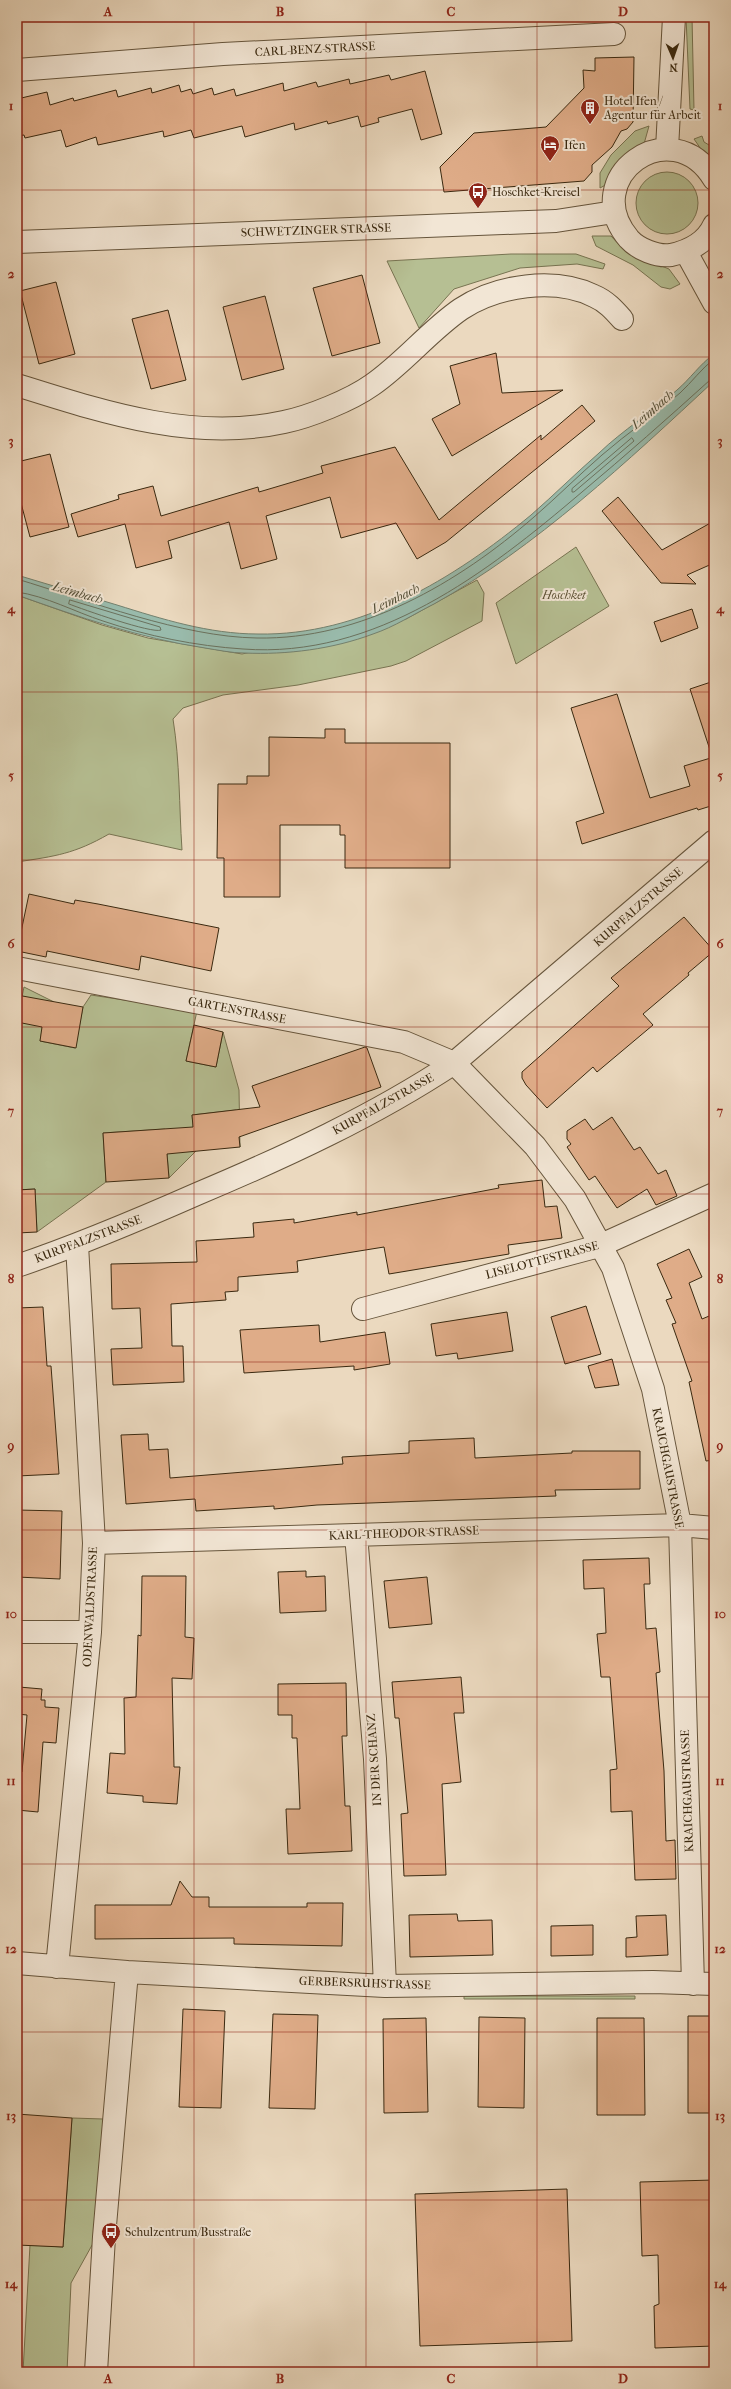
<svg xmlns="http://www.w3.org/2000/svg" width="731" height="2389" font-family="'IM FELL French Canon',serif">
	<style>
		.green { fill: #b6bf93; stroke: #787452 }
		.water { fill: #99bbac; stroke: #73816e }
		.lines { fill: none; stroke-linecap: round; stroke-linejoin: round }
		.shore { stroke: #6a725e; stroke-width: 1 }
		.building { fill: #dfac88; stroke: #3a2910 }
		.minor-casing { stroke: #66553c; stroke-width: 24 }
		.minor { stroke: #f2e6d5; stroke-width: 22 }
		.grid { fill: none; stroke: #8f2418; stroke-width: 1; stroke-opacity: 0.55 }
		.labels { text-anchor: middle; stroke-width: 4; stroke-linejoin: round; paint-order: stroke }
		.street-label { font-size: 12px; fill: #3a2910; stroke: #f2e6d5 }
		.poi-label { font-size: 12px; fill: #3a2910; stroke: #f2e6d5; text-anchor: start }
		.park-label { font-size: 12px; font-style: italic; fill: #594e31; stroke: #f2e6d5 }
		.water-label { font-size: 13px; font-style: italic; fill: #524e37; stroke: #f2e6d5 }
		.neatline { fill: none; stroke: #8f2418; stroke-width: 1.5 }
		.grid-label { font-size: 13px; text-anchor: middle; font-weight: bold; fill: #8f2418 }
	</style>
	<rect width="100%" height="100%" fill="#ebd9bf"/>
	<filter id="stains"><feTurbulence type="fractalNoise" baseFrequency=".005" numOctaves="4"/><feColorMatrix values="0 0 0 0 .2 0 0 0 0 .09 0 0 0 0 .02 0 0 0 .5 -.17"/></filter>
	<radialGradient id="worn" r=".72"><stop offset=".6" stop-color="#630" stop-opacity="0"/><stop offset="1" stop-color="#630" stop-opacity=".3"/></radialGradient>
	<path class="green" d="M686,17H692L694,110L690,109Z
		M649,126L644,144L625,162L611,182L600,188V173L611,155L635,131Z
		M702,136L704,142L714,148V159L705,155L694,139Z
		M636 203a31 31 0 1 1 62 0a31 31 0 1 1-62 0Z
		M592,236H611L626,252L669,269L680,284L670,289L661,287L633,265L596,246Z
		M511,254H576L605,264L603,269L577,264L520,268L454,289L419,328L387,261Z
		M576,547L609,606L516,664L496,603Z
		M477,580L484,593L482,621L406,661L391,666L298,685L223,695L183,708L173,719C180,762 179,806 182,850L109,834C74,854 56,856 17,862V595L102,625L148,638L242,654L406,619Z
		M24,987L54,1002L51,1020L44,1019L40,1041L75,1048L83,1007L91,995L197,1011L186,1061L216,1067L223,1032L239,1090L240,1147L236,1110L192,1115L196,1151L169,1178L165,1129L103,1133L106,1182L37,1232L35,1189L17,1190V1022Z
		M464,1996H635V1999H464Z
		M72,2118L103,2119L96,2238L71,2283L67,2372H23L30,2245L63,2247Z"/>
	<path class="water" d="M714,354V381C629,460 535,548 434,604C414,614 394,627 373,634C333,649 287,655 244,653C231,653 218,650 205,648C139,638 79,617 17,595V575C50,585 84,595 117,605C162,619 209,634 258,634C360,636 454,579 531,515C554,495 576,473 599,453C623,430 652,412 677,390C690,379 700,364 714,354Z"/>
	<g class="lines">
		<path class="shore" d="M632,438L634,441L574,492H572V489Z
			M17,579C90,601 182,637 257,638C361,640 458,583 534,517C557,497 579,475 602,455C627,433 655,415 680,393C692,382 701,369 714,359
			M17,592C46,596 75,612 103,621C147,636 196,646 243,649C375,659 487,573 582,492C625,456 668,418 710,380L714,379
			M70,600L160,627L161,630C152,634 82,609 69,604Z"/>
	</g>
	<path class="building" d="M634,57L633,122L627,129L621,131L612,147L592,165V172L584,181L444,192L440,167L474,133L546,127L584,88L583,70L595,71V58Z
		M425,71L442,134L421,140L412,109L378,118L379,122L361,127L358,116L328,124L327,121L295,130L294,123L245,137L242,126L194,138L191,130L164,137L163,131L98,145L96,137L66,147L61,130L25,138L24,135L17,136V99L47,92L50,105L73,98L74,101L116,90L118,97L151,88L152,93L179,85L181,92L191,89L193,94L212,88L214,95L234,89L236,96L283,83L284,91L316,82L318,87L349,79L350,84L389,75L391,80Z
		M362,275L380,343L332,356L313,288Z
		M56,282L75,354L39,364L20,291Z
		M265,296L284,369L242,380L223,307Z
		M168,310L186,380L151,389L132,319Z
		M496,353L502,393L563,390L452,456L432,419L460,404L450,366Z
		M582,405L595,421L446,542L417,559L396,523L341,538L330,497L266,516L277,559L241,569L229,522L168,541L172,558L136,568L125,524L78,537L71,514L119,499L118,495L153,486L161,516L258,487L259,492L323,473L321,466L395,447L439,520L541,435V440Z
		M50,454L69,527L30,537L17,488V462Z
		M618,497L662,550L714,521V563L687,575L696,584L661,583L602,511Z
		M692,609L698,628L661,642L654,622Z
		M714,681V749L710,750L690,689Z
		M617,694L650,798L690,786L684,766L714,757V805L698,810L697,808L582,844L576,822L604,813L571,708Z
		M325,729H345V743H450V868H345V835H340V825H280V897H224V858H217L218,784H247V776H269V737L325,738Z
		M29,894L74,904L75,900L98,904L219,928L211,971L141,956L139,970L47,951L46,957L17,951Z
		M684,917L714,951L688,973L689,975L643,1014L653,1025L597,1072L593,1067L547,1108L526,1085L522,1078V1072L619,986L611,978Z
		M17,995L83,1007L76,1048L40,1041L42,1027L17,1022Z
		M194,1025L223,1032L216,1067L186,1061Z
		M365,1047L367,1048L381,1087L239,1137L240,1147L167,1154L169,1178L106,1182L103,1133L193,1127L192,1115L260,1107L252,1086Z
		M612,1117L634,1150L640,1147L658,1174L666,1170L677,1196L656,1205L647,1189L617,1208L595,1176L589,1180L567,1147L571,1144L567,1139V1131L585,1119L593,1130Z
		M542,1180L545,1207L557,1206L562,1238L508,1245L509,1254L389,1274L384,1247L297,1261L298,1272L238,1277V1291L225,1292L226,1300L171,1304L172,1346H183L184,1382L113,1385L111,1349L142,1348L140,1308L112,1309L111,1264L197,1262L196,1241L254,1237L253,1223L294,1219V1223L357,1212V1215L499,1188L498,1185Z
		M35,1189L37,1232L17,1233V1190Z
		M689,1249L702,1277L689,1283L702,1319L714,1314V1460L706,1461L689,1382L692,1381L672,1324L676,1323L666,1300L672,1298L657,1264Z
		M586,1306L601,1354L565,1364L551,1317Z
		M43,1307L47,1366H51L59,1474L17,1476V1308Z
		M507,1312L513,1351L458,1359L457,1353L436,1356L431,1324Z
		M319,1325L320,1342L385,1332L390,1364L354,1370V1366L244,1373L240,1330Z
		M612,1359L619,1385L595,1388L588,1366Z
		M148,1434L149,1450L168,1449L170,1478L343,1464L342,1457L409,1453V1441L474,1438L475,1458L572,1453V1451H640V1489L555,1490L556,1496L317,1505L274,1509V1506L196,1511L195,1499L126,1504L121,1435Z
		M17,1510L62,1511L60,1579L17,1577Z
		M649,1558L650,1584H644L646,1629L656,1628L660,1672L656,1673L664,1771L666,1841L675,1840L676,1879L635,1880L632,1811L611,1812L610,1770L617,1769L610,1677H601L597,1634L606,1633L604,1588L584,1589L583,1560Z
		M306,1571V1577L325,1576L326,1611L280,1613L278,1572Z
		M142,1576H186L185,1637L194,1638L192,1679L172,1678L174,1767H180L177,1804L143,1802V1796L107,1793L110,1753L125,1754L124,1698L136,1697L138,1635L141,1636Z
		M427,1577L432,1624L389,1628L384,1581Z
		M461,1677L464,1713H454L461,1782L442,1784L446,1875L404,1876L401,1814L408,1813L399,1718H395L392,1682Z
		M346,1683L347,1736H342L345,1806H350L352,1851L288,1854L286,1809H300L297,1738H292V1715H278V1684Z
		M19,1687L42,1689L41,1700H45V1707L59,1708L56,1743L43,1742L38,1812L17,1810V1772H22L27,1715L17,1714Z
		M180,1881L192,1897H209V1907H307V1903H343L342,1946L234,1944V1938L95,1939V1905H171Z
		M457,1914L458,1921L492,1920L493,1955L410,1957L409,1915Z
		M666,1915L668,1955L626,1957V1938L637,1937L636,1916Z
		M593,1925V1955L551,1956V1926Z
		M183,2009L225,2011L221,2108L179,2107Z
		M273,2014L318,2015L315,2109L269,2108Z
		M688,2016H714V2113H688Z
		M479,2017L525,2018L524,2108L478,2107Z
		M426,2018L428,2112L384,2113L383,2019Z
		M597,2018H644L645,2115H597Z
		M17,2114L72,2118L63,2247L17,2245Z
		M714,2180V2346L655,2348L654,2306L659,2304L658,2255L642,2256L640,2182Z
		M567,2189L572,2341L420,2346L415,2194Z"/>
	<g class="lines">
		<g class="minor-casing">
			<path id="minor" d="M17,70L223,54L614,34
				M667,149L674,17
				M714,179C671,109 577,178 629,239C638,249 657,257 671,255C689,251 706,243 714,225
				M17,242L556,221L614,212
				M686,252L714,303
				M17,385C103,412 193,442 284,422C309,417 351,400 372,385C404,363 429,331 461,309C497,285 555,277 594,296C606,301 614,310 622,319
				M17,968L404,1042L454,1063L535,1146L575,1199L613,1268L653,1389L680,1525L693,1984
				M17,1266C79,1245 138,1220 197,1194C285,1157 374,1116 454,1063L714,841
				M363,1309L599,1246L714,1194
				M356,1535L375,1759L385,1986
				M94,1543L680,1525L714,1528
				M17,1632H90
				M17,1963L127,1972L385,1986L653,1982L714,1984
				M57,1967L90,1632L94,1543L77,1245
				M96,2372L104,2237L127,1972"/>
		</g>
		<use href="#minor" class="minor"/>
	</g>
	<path class="grid" d="M194,17V2372M366,17V2372M537,17V2372M17,190H714M17,357H714M17,524H714M17,692H714M17,860H714M17,1027H714M17,1194H714M17,1362H714M17,1530H714M17,1697H714M17,1864H714M17,2032H714M17,2200H714"/>
	<defs>
		<g id="building-pin" transform="scale(1)"><path d="M0 17L-7.5 6A9.5 9.5 0 1 1 7.5 6Z" fill="#8f2418" stroke="#f2e6d5"/><path d="M-4-6H4V6H1V3H-1V6H-4ZM-2.5-4.3h1.7v1.8h-1.7ZM.8-4.3h1.7v1.8H.8ZM-2.5-1h1.7V.8h-1.7ZM.8-1h1.7V.8H.8Z" fill="#fff"/></g>
		<g id="hotel-pin" transform="scale(1)"><path d="M0 17L-7.5 6A9.5 9.5 0 1 1 7.5 6Z" fill="#8f2418" stroke="#f2e6d5"/><path d="M-6-4.5h1.5V1H6V5H4.5V3h-9V5H-6ZM-4 0a1.8 1.8 0 1 1 3.6 0ZM.5 0V-2.5h3Q6-2.5 6 0Z" fill="#fff"/></g>
		<g id="bus-pin" transform="scale(1)"><path d="M0 17L-7.5 6A9.5 9.5 0 1 1 7.5 6Z" fill="#8f2418" stroke="#f2e6d5"/><path d="M-5-6H5V4H4V6H2V4H-2V6H-4V4H-5ZM-3.5-4V0h7V-4ZM-3.5 1.2v1.5H-2V1.2ZM2 1.2v1.5H3.5V1.2Z" fill="#fff"/></g>
	</defs>
	<g fill-rule="evenodd">
		<use href="#building-pin" x="590" y="108"/>
		<use href="#hotel-pin" x="550" y="145"/>
		<use href="#bus-pin" x="478" y="192"/>
		<use href="#bus-pin" x="111" y="2232"/>
	</g>
	<g class="labels">
		<g class="street-label">
			<text transform="translate(315 49) rotate(-3)" y="4">CARL-BENZ-STRASSE</text>
			<text transform="translate(316 230) rotate(-2)" y="4">SCHWETZINGER STRASSE</text>
			<text transform="translate(638 907) rotate(-41)" y="4">KURPFALZSTRASSE</text>
			<text transform="translate(237 1010) rotate(11)" y="4">GARTENSTRASSE</text>
			<text transform="translate(383 1104) rotate(-29)" y="4">KURPFALZSTRASSE</text>
			<text transform="translate(88 1239) rotate(-21)" y="4">KURPFALZSTRASSE</text>
			<text transform="translate(542 1260) rotate(-15)" y="4">LISELOTTESTRASSE</text>
			<text transform="translate(668 1468) rotate(79)" y="4">KRAICHGAUSTRASSE</text>
			<text transform="translate(404 1533) rotate(-2)" y="4">KARL-THEODOR-STRASSE</text>
			<text transform="translate(90 1607) rotate(-87)" y="4">ODENWALDSTRASSE</text>
			<text transform="translate(374 1760) rotate(-94)" y="4">IN DER SCHANZ</text>
			<text transform="translate(687 1791) rotate(-92)" y="4">KRAICHGAUSTRASSE</text>
			<text transform="translate(365 1983) rotate(2)" y="4">GERBERSRUHSTRASSE</text>
		</g>
		<g class="poi-label">
			<text x="604" y="105">Hotel Ifen /<tspan x="604" dy="14">Agentur für Arbeit</tspan></text>
			<text x="564" y="149">Ifen</text>
			<text x="492" y="196">Hoschket-Kreisel</text>
			<text x="125" y="2236">Schulzentrum/Busstraße</text>
		</g>
		<g class="park-label">
			<text x="564" y="599">Hoschket</text>
		</g>
		<g class="water-label">
			<text transform="translate(652 409) rotate(-41)" y="5">Leimbach</text>
			<text transform="translate(78 592) rotate(16)" y="5">Leimbach</text>
			<text transform="translate(395 598) rotate(-26)" y="5">Leimbach</text>
		</g>
	</g>
	<rect width="731" height="2389" fill="none" stroke="#ebd9bf" stroke-width="44"/>
	<g transform="translate(673 58) rotate(178)" stroke="#f2e6d5" stroke-width="3" paint-order="stroke">
	<path d="M0-3L7 15L0 10L-7 15Z" fill="#3a2910"/>
	<text y="-6" font-size="11" font-weight="bold" text-anchor="middle" fill="#3a2910">N</text>
	</g>
	<rect x="22" y="22" width="687" height="2345" class="neatline"/>
	<g class="grid-label">
		<text x="108" y="16">A</text>
		<text x="280" y="16">B</text>
		<text x="451" y="16">C</text>
		<text x="623" y="16">D</text>
		<text x="11" y="110">1</text>
		<text x="720" y="110">1</text>
		<text x="11" y="278">2</text>
		<text x="720" y="278">2</text>
		<text x="11" y="445">3</text>
		<text x="720" y="445">3</text>
		<text x="11" y="613">4</text>
		<text x="720" y="613">4</text>
		<text x="11" y="780">5</text>
		<text x="720" y="780">5</text>
		<text x="11" y="948">6</text>
		<text x="720" y="948">6</text>
		<text x="11" y="1115">7</text>
		<text x="720" y="1115">7</text>
		<text x="11" y="1283">8</text>
		<text x="720" y="1283">8</text>
		<text x="11" y="1450">9</text>
		<text x="720" y="1450">9</text>
		<text x="11" y="1618">10</text>
		<text x="720" y="1618">10</text>
		<text x="11" y="1785">11</text>
		<text x="720" y="1785">11</text>
		<text x="11" y="1953">12</text>
		<text x="720" y="1953">12</text>
		<text x="11" y="2120">13</text>
		<text x="720" y="2120">13</text>
		<text x="11" y="2288">14</text>
		<text x="720" y="2288">14</text>
		<text x="108" y="2383">A</text>
		<text x="280" y="2383">B</text>
		<text x="451" y="2383">C</text>
		<text x="623" y="2383">D</text>
	</g>
	<rect width="100%" height="100%" filter="url(#stains)"/>
	<rect width="100%" height="100%" fill="url(#worn)"/>
</svg>
